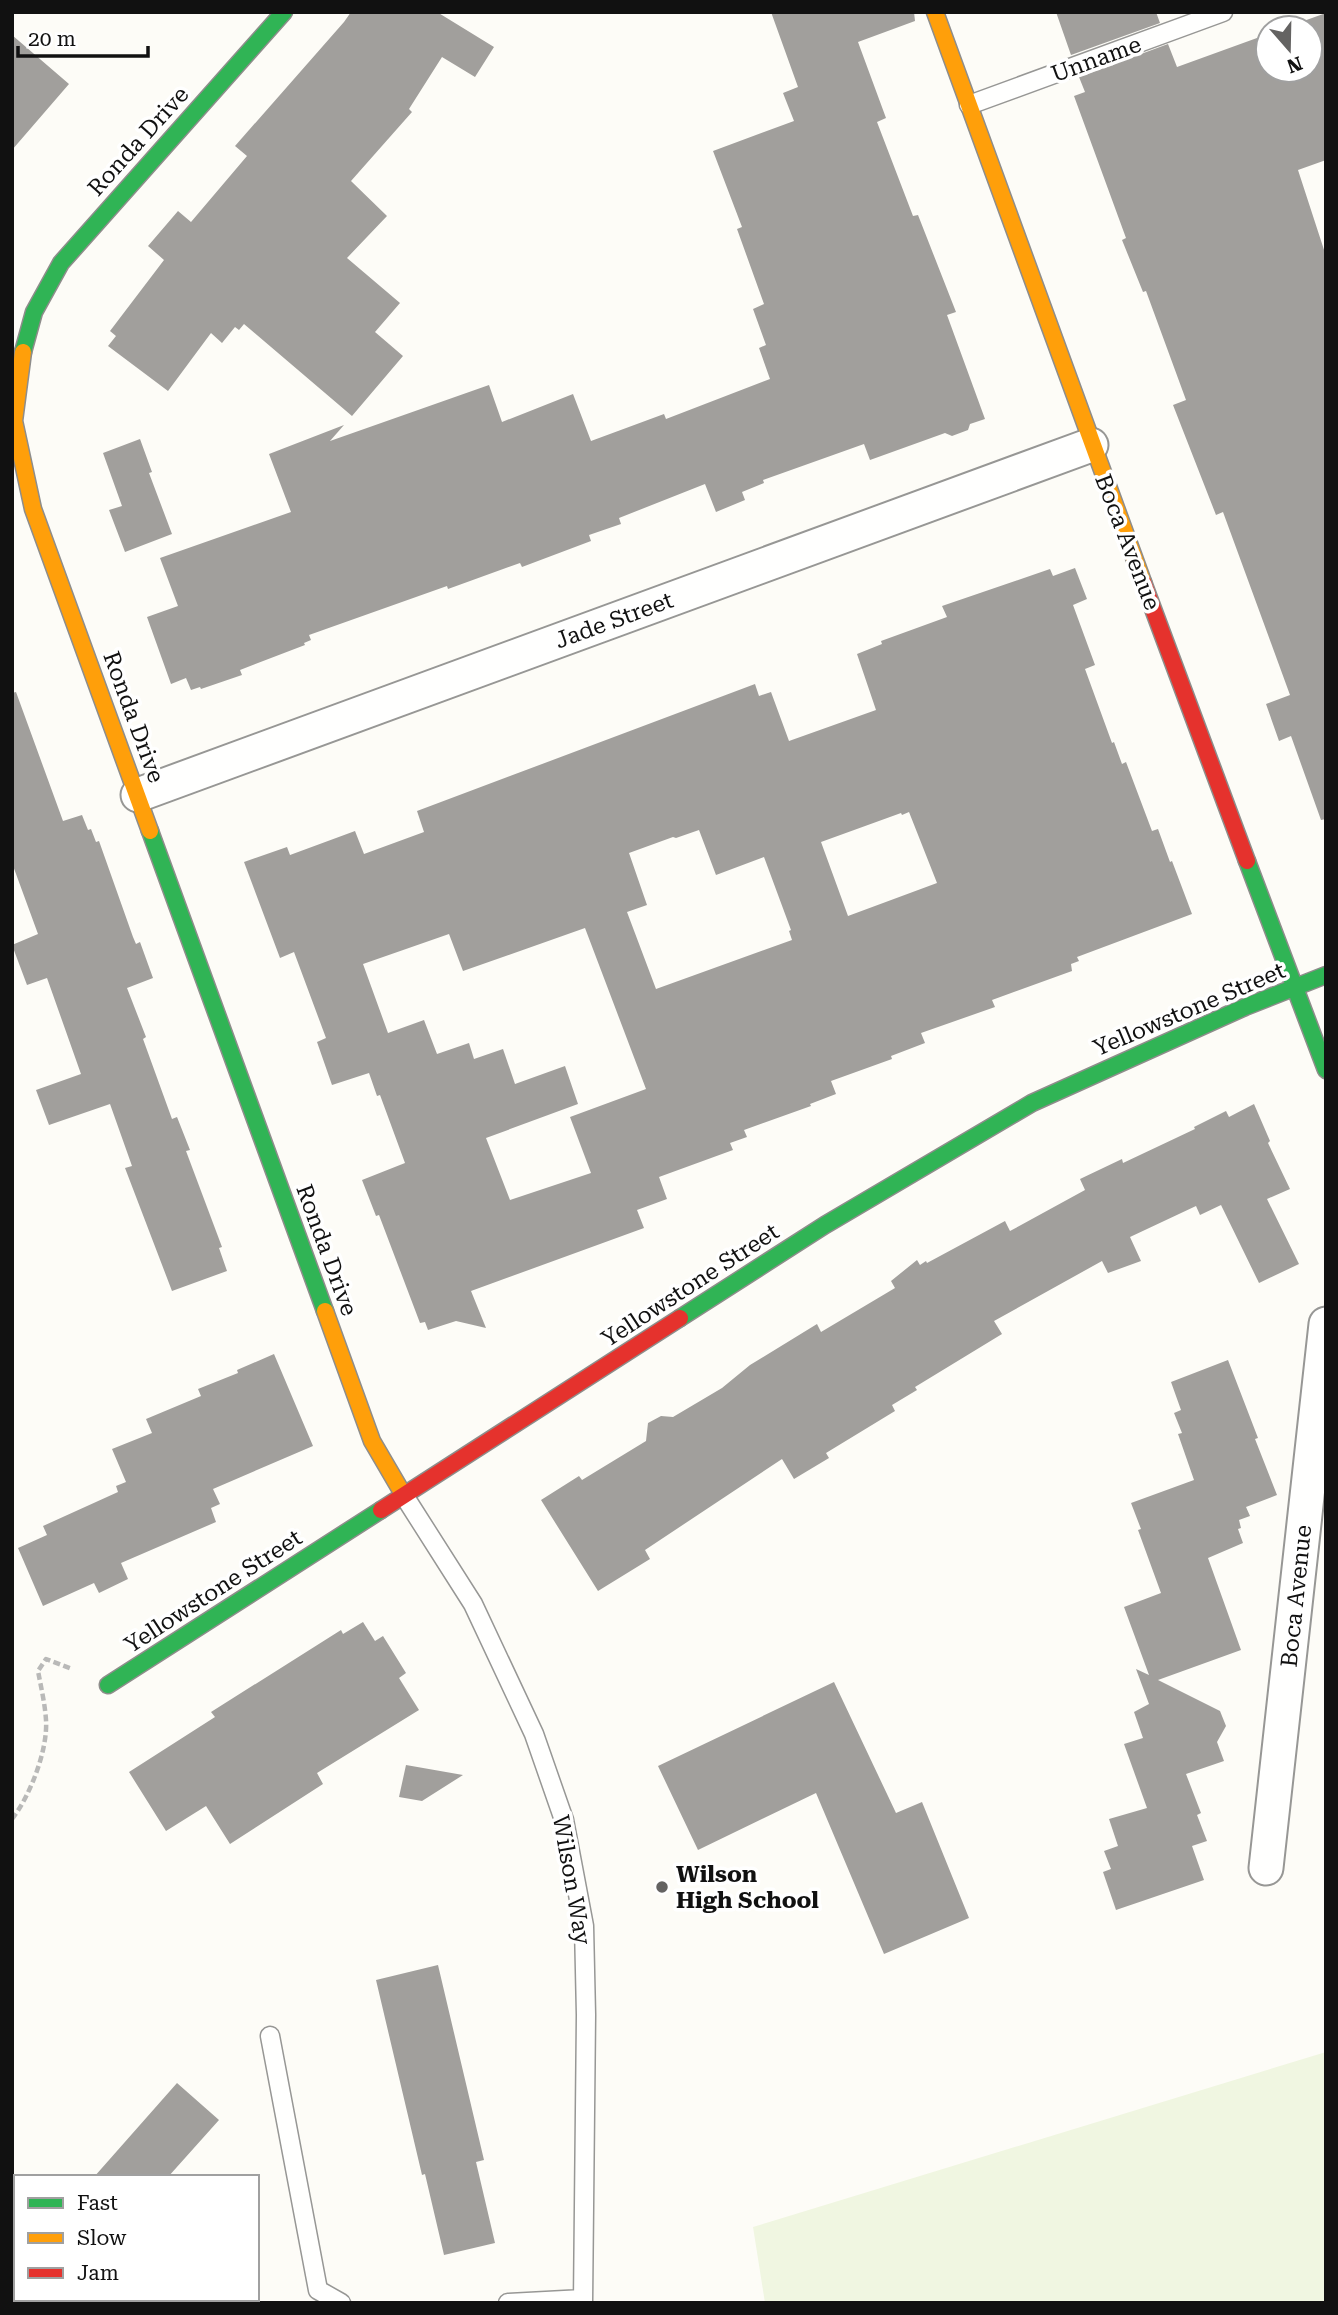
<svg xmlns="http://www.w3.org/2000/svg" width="1338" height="2315" font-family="'Roboto Serif',serif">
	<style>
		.pitch { fill: #f0f6e1 }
		.building { fill: #a19f9c; fill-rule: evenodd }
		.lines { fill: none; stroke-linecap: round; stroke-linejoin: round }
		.lane-casing { stroke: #979795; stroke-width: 21 }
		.street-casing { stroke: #979795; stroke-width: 37 }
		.fast-casing { stroke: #8e8d8b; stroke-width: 19 }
		.slow-casing { stroke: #8e8d8b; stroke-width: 19 }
		.jam-casing { stroke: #8e8d8b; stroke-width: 19 }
		.path { stroke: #b9b9b8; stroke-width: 4.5; stroke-dasharray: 7 3.5; stroke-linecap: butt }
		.lane { stroke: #fffffe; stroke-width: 18 }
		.street { stroke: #fffffe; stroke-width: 33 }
		.fast { stroke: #30b455; stroke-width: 16 }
		.slow { stroke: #ff9f0a; stroke-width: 16 }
		.jam { stroke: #e5322d; stroke-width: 16 }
		.poi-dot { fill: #646362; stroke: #fff; stroke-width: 2.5 }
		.labels { text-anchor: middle; stroke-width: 7; stroke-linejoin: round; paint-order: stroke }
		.street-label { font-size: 23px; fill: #111; stroke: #fff }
		.poi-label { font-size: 23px; font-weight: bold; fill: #111; stroke: #fff; text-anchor: start }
	</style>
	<rect width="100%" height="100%" fill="#fdfcf7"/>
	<path class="pitch" d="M1326,2052V2303H765L753,2227Z"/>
	<path class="building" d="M351,12H437L494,47L475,77L442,57L409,109L412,112L351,181L387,216L347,258L400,303L375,332L403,356L352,416L244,324L239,330L235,327L222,343L211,333L168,391L108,346L116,336L110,331L164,260L148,246L178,211L191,222L247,156L235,146L344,22Z
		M771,12H914L915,21L858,42L886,118L877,122L913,216L918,215L956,312L947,315L985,419L970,424L968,430L952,436L945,433L870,460L864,444L763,480L764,483L742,492L745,500L716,512L705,484L619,518L621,524L589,535L591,541L522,567L520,563L448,589L447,586L309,635L311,640L304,643L305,645L240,670L242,675L201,689L200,687L191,690L186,678L171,684L147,617L178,606L160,558L291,512L269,454L344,425L330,441L489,385L502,422L573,394L591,441L664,414L666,419L770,379L759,348L766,345L753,309L764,304L737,229L742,227L713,151L794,121L783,93L798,87Z
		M1056,12H1156L1160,23L1071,55Z
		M1326,13V160L1298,170L1326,256V819L1321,820L1291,736L1279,741L1266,704L1290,695L1223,512L1216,515L1173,405L1186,400L1146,291L1143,292L1122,240L1126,238L1074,96L1085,92L1079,77L1168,44L1177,67L1268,34V70H1310V28H1284Z
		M12,35L69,84L12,150Z
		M140,439L152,472L149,473L172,534L125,552L109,510L122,506L103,453Z
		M1075,568L1087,599L1073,605L1095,665L1085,669L1112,743L1114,742L1122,764L1126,762L1152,831L1158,829L1170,862L1172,861L1192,914L1077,957L1079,961L1071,964L1072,971L992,1000L995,1007L921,1033L925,1043L891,1056L892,1059L831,1081L836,1094L810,1104L811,1106L744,1130L747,1137L730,1143L733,1150L659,1177L667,1199L637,1210L644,1228L471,1291L486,1328L456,1321L428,1330L425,1322L420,1323L379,1215L376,1216L362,1180L405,1163L380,1095L377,1096L369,1073L332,1085L317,1042L326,1038L294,952L280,958L244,862L287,847L290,855L355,831L364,854L424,832L417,811L755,684L759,696L771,692L789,741L876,710L857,654L882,644L881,641L947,617L942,606L1050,569L1053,576ZM909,812L937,883L848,916L821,842L901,813L902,815ZM699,830L716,875L764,857L791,930L789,931L792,940L656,989L627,912L647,905L629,853L673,837L676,838ZM585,928L646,1089L570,1117L591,1173L510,1200L486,1138L578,1104L565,1066L515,1084L503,1049L474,1059L469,1043L437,1054L424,1020L388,1033L363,964L449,934L463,971Z
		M16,692L63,821L82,815L88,830L91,829L96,842L99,841L133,937L136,944L140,942L153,978L127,988L146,1037L143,1039L172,1119L177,1117L190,1150L186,1151L222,1247L219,1248L227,1271L172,1291L125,1168L132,1166L110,1104L49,1125L36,1090L81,1074L47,978L27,985L12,945L38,934L12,863V693Z
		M1254,1104L1270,1141L1268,1143L1290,1189L1267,1199L1299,1264L1259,1283L1221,1205L1200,1215L1196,1206L1130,1237L1141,1261L1108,1273L1102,1261L994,1321L1002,1334L915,1387L917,1390L892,1405L895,1411L826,1453L829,1458L794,1479L782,1459L645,1550L650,1559L598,1591L541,1500L579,1476L582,1480L646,1441L648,1423L661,1416L673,1417L722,1388L750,1365L817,1324L821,1332L895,1288L891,1281L917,1260L920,1265L926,1261L927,1263L1005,1221L1010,1231L1085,1190L1080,1179L1122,1159L1123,1163L1195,1129L1194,1127L1226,1111L1229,1117Z
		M274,1354L313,1446L213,1489L220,1504L211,1508L216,1522L121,1563L128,1579L99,1593L94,1583L43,1606L18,1548L47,1535L43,1526L118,1492L116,1486L126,1482L112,1449L152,1433L146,1419L201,1396L198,1389L238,1373L237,1370Z
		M1228,1360L1258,1438L1255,1439L1277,1495L1246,1507L1250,1516L1239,1520L1241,1528L1238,1529L1243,1543L1208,1558L1241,1650L1158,1680L1220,1711L1226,1726L1217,1742L1224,1761L1186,1774L1201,1813L1197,1815L1207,1841L1192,1846L1204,1880L1116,1910L1103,1872L1111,1869L1104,1851L1118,1846L1109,1819L1147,1808L1124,1744L1143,1738L1134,1712L1149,1704L1136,1669L1149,1675L1124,1607L1161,1593L1138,1530L1141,1529L1131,1503L1194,1480L1178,1434L1182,1433L1174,1413L1181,1410L1171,1382Z
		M363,1622L375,1641L383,1636L406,1673L399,1678L419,1710L317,1773L323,1784L230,1844L206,1806L166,1831L129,1772L215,1717L211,1712L341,1630L343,1634Z
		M834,1682L896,1813L922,1802L969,1918L884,1954L816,1793L698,1850L658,1766Z
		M406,1765L463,1775L422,1801L399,1797Z
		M438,1965L484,2160L476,2162L495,2243L444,2255L425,2174L422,2175L376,1980Z
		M177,2083L219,2120L168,2177H94Z"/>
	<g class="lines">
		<g class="lane-casing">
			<path id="lane" d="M969,105L1223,12
				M403,1494L473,1604L534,1734L564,1820L584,1926L586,2015L583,2303
				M270,2036L318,2290L341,2303
				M508,2303L583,2299"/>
		</g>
		<g class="street-casing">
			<path id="street" d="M138,795L1091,445
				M1266,1868L1326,1324"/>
		</g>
		<g class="fast-casing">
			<path id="fast" d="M23,352L34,312L61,263L284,12
				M150,831L325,1311
				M1247,861L1326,1070
				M680,1318L825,1225L1032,1103L1245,1007L1326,975
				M108,1685L381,1510"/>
		</g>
		<g class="slow-casing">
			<path id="slow" d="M935,12L1143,582
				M23,352L14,421L33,509L150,831
				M325,1311L372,1441L403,1494"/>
		</g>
		<g class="jam-casing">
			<path id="jam" d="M1143,582L1247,861
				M381,1510L680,1318"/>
		</g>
		<path class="path" d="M12,1819C30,1796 48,1750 46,1720C45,1704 41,1687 38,1671L46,1659L72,1669"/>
		<use href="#lane" class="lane"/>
		<use href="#street" class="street"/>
		<use href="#fast" class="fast"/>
		<use href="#slow" class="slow"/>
		<use href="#jam" class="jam"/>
	</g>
	<circle class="poi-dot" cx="662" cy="1887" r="7"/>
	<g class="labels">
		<g class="street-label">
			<text transform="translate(1096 59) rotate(-20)" y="8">Unname</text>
			<text transform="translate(138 141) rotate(-48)" y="8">Ronda Drive</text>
			<text transform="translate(1128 542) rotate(69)" y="8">Boca Avenue</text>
			<text transform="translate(614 620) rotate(-20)" y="8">Jade Street</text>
			<text transform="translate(134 717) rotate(70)" y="8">Ronda Drive</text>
			<text transform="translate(1189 1009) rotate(-23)" y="8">Yellowstone Street</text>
			<text transform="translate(327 1250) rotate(70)" y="8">Ronda Drive</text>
			<text transform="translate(690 1285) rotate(-33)" y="8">Yellowstone Street</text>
			<text transform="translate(213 1591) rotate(-33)" y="8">Yellowstone Street</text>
			<text transform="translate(1296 1596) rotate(-84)" y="8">Boca Avenue</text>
			<text transform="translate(572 1880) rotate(80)" y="8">Wilson Way</text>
		</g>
		<g class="poi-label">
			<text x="676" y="1882">Wilson<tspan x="676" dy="26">High School</tspan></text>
		</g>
	</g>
	<rect width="1338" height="2315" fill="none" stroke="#111111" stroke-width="28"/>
	<rect x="14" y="2175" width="245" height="126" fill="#ffffff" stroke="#a0a0a0" stroke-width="2"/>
	<rect x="28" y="2198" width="35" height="10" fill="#30b455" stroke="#a0a0a0" stroke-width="2"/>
	<text x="77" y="2210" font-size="21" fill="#111111">Fast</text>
	<rect x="28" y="2233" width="35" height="10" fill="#ff9f0a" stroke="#a0a0a0" stroke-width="2"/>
	<text x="77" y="2245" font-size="21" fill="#111111">Slow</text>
	<rect x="28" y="2268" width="35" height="10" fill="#e5322d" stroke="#a0a0a0" stroke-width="2"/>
	<text x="77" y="2280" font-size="21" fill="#111111">Jam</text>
	<g transform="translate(1289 49) rotate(160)"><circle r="33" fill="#ffffff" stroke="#a0a0a0" stroke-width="2"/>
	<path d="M0-5L12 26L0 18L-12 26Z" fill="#646362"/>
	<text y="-10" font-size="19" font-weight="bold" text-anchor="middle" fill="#111111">N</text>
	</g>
	<path d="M18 46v10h130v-10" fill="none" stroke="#111111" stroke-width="3.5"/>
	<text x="28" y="46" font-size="21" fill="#111111" stroke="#ffffff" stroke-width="5" paint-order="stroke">20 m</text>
</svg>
